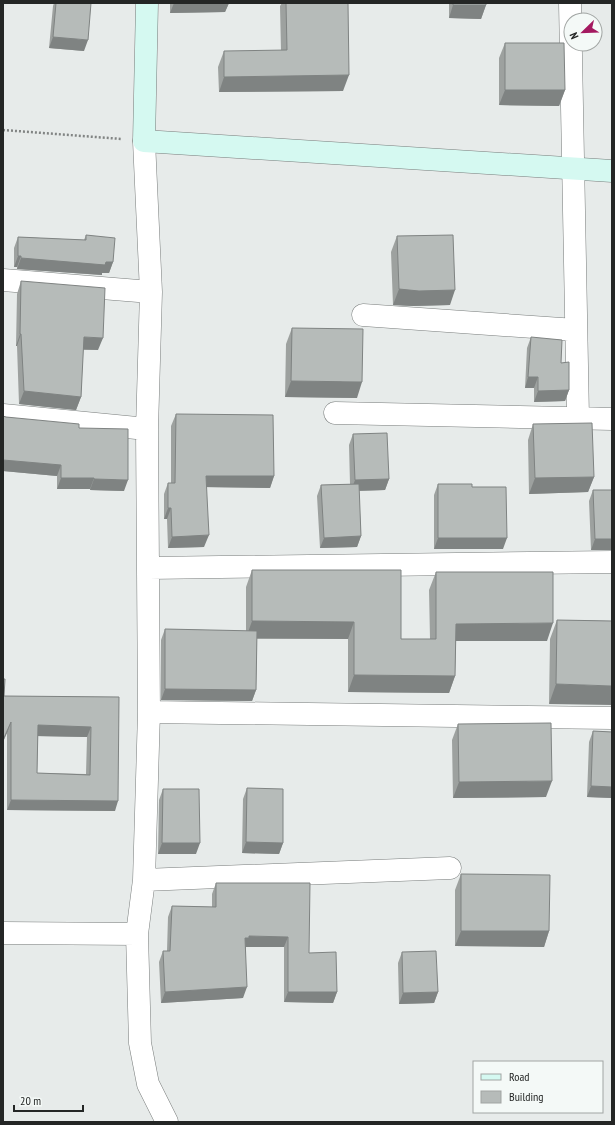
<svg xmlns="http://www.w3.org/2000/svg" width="615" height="1125" font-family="'PT Sans Narrow',sans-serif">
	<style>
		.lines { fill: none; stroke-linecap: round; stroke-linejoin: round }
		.street-casing { stroke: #797d7c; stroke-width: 23 }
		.secondary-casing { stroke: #797d7c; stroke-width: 23 }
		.path { stroke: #818483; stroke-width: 2.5; stroke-dasharray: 2 2; stroke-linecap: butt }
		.street { stroke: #fff; stroke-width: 22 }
		.secondary { stroke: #d5f9f1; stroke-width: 22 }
		.wall { fill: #9da19f; fill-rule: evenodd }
		.shaded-wall { fill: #7f8382 }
		.building { fill: #b6bbb9; stroke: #7f8382; fill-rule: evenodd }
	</style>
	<rect width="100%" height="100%" fill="#e7ebea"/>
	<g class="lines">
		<g class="street-casing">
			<path id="street" d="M570,3L578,418
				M144,141L151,292L147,429L149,712L144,880L137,934L140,1043L148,1084L167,1122
				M3,280L151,292
				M363,315L576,330
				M335,413L612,419
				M3,415L147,429
				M149,568L612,562
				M149,712L612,718
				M144,880L450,868
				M3,933L137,934"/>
		</g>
		<g class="secondary-casing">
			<path id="secondary" d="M147,3L144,141L612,171"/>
		</g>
		<path class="path" d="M3,130L122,139"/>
		<use href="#street" class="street"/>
		<use href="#secondary" class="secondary"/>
	</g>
	<path class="wall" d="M54,3H56L84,51L49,48L53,6Z
		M170,3H229L225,12L170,13Z
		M282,3H348L343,91L219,92L218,67L224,51H281L280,6Z
		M449,3H486V5L481,19L449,18Z
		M612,18V76L611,19Z
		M505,43L565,90L559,106L499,105V58Z
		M86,235L113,262L109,273H102V275L17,269V267H14V248L18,237L84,240Z
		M397,236L450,305L413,306L393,305L391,252Z
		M21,281L98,350H83L81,397L76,410L19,404L17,346H16L17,294Z
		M292,328L357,398L285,397L286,344Z
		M531,337L561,363L569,390L565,401L534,402V388H525L527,348Z
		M176,414L274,476L270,488L206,487L204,547L168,548L167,519H164V494L168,483H171V426Z
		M3,416L6,417L79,428L124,491L90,490V489H57V476L3,471Z
		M533,424L594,477L588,492L529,494L528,440Z
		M353,434L389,479L385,490L359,491L361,536L357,547L320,548L317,496L321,485L350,484L349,445Z
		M438,484L472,487L503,549H434V495Z
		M593,490H612V550H591L589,501Z
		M252,570L401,639H430L429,590L436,572L547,641H456L455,676L449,693L348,692V639H257L256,690L252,701L161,700V640L165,629L246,631V587Z
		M557,620L612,621L549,704L550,639Z
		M4,696L119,697L115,811L7,810V733ZM38,736L87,737L86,774L37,773Z
		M458,724L546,797L453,798L452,740Z
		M593,731L612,732V798L587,797L589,742Z
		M247,788L283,843L279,854L242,853L243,799Z
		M163,789L196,854H158L159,800Z
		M461,874L549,931L544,947L455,946V890Z
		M216,883L309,953L337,992L333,1003L284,1002V947H246L243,998L161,1003L159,962L163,951H167L168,917L172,906L212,907V894Z
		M402,952L438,992L434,1003L399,1004L398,963Z"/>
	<path class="shaded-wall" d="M174,3H229L225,12L170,13Z
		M453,5H486L481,19L449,18Z
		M53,37L88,40L84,51L49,48Z
		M349,75L343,91L219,92L224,77Z
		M505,90H565L559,106L499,105Z
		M18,256H21L17,267H14Z
		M21,258L106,262H113L109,273H102V275L17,269Z
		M399,289L455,290L450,305L413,306L393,305Z
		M20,334H21L17,346H16Z
		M84,337L103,338L98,350L79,349Z
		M528,377H538L534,388H525Z
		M291,381L362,382L357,398L285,397Z
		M569,390L565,401L534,402L538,391Z
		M24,391L81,397L76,410L19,404Z
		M3,460L61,465L57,476L3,471Z
		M206,476H274L270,488L201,487Z
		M594,477L588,492L529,494L535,478Z
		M61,478H94L90,489H57Z
		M94,479L128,480L124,491L90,490Z
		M389,479L385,490L351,491L355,480Z
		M168,508H171L167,519H164Z
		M209,535L204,547L168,548L172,537Z
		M361,536L357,547L320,548L324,538Z
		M438,538H507L503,549H434Z
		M595,539H612V550H591Z
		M252,621L354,622L348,639L246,638Z
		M553,623L547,641H449L456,624Z
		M354,675L455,676L449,693L348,692Z
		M556,684L612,686V705L549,704Z
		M165,689L256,690L252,701L161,700Z
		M11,722L7,733L3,742V740Z
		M38,725L91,727L87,737L34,736Z
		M552,781L546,797L453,798L459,782Z
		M591,786L612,787V798L587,797Z
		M11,800L118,801L115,811L7,810Z
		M246,842L283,843L279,854L242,853Z
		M162,843H200L196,854H158Z
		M461,931H549L544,947L455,946Z
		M249,936L288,937L284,947H246L245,949V938Z
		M247,987L243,998L161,1003L165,992Z
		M288,992H337L333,1003L284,1002Z
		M438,992L434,1003L399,1004L403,993Z"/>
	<path class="building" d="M56,3H91L88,40L53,37Z
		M286,3H348L349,75L224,77V51L287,50Z
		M453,3H486V5H453Z
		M505,43H564L565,90H505Z
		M86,235L115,238L113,262H106L105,265L21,258V256H18V237L86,240Z
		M453,235L455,290L419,291L399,289L397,236Z
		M21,281L105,288L103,338L84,337L81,397L24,391L21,334H20Z
		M292,328L363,329L362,382L291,381Z
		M531,337L562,340L561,363L569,362V390L538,391V377H528Z
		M176,414L273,415L274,476H206L209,535L172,537L171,508H168V483H175Z
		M3,416L6,417L79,424V428L128,429V480L94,479V478H61V465L3,460Z
		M592,423L594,477L535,478L533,424Z
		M387,433L389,479L355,480L353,434Z
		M359,484L361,536L324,538L321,485Z
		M438,484H472V487H506L507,538H438Z
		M593,490H612V539H595Z
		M252,570H401V639H436V572H553V623L456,624L455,676L354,675V622L252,621Z
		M557,620L612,621V686L556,684Z
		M165,629L257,631L256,690L165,689Z
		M3,679H5L4,696L119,697L118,801L11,800V722L3,740ZM38,725L91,727L90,775L37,773Z
		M551,723L552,781L459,782L458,724Z
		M593,731L612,732V787L591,786Z
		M247,788L283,789V843L246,842Z
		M163,789H199L200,843H162Z
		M461,874L550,875L549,931H461Z
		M216,883H310L309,953L336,952L337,992H288V937L249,936V938H245L247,987L165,992L163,951H170L172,906L216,907Z
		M436,951L438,992L403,993L402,952Z"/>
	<rect width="615" height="1125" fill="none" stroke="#242625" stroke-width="8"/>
	<rect x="473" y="1061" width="130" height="52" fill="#f4f9f7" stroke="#a1a5a3"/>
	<rect x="481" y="1074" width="20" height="6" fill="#d5f9f1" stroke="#a1a5a3"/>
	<text x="509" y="1081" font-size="12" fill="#242625">Road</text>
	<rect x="481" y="1091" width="20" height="12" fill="#b6bbb9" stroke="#a1a5a3"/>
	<text x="509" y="1101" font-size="12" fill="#242625">Building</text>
	<g transform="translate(583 32) rotate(247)"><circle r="19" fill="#f4f9f7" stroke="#a1a5a3"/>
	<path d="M0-3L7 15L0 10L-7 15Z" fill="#a41960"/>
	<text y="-6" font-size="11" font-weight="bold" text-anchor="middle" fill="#242625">N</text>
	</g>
	<path d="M14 1105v6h69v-6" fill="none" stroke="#242625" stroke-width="2"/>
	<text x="20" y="1105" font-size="12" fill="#242625" stroke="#f4f9f7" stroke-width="3" paint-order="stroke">20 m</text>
</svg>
